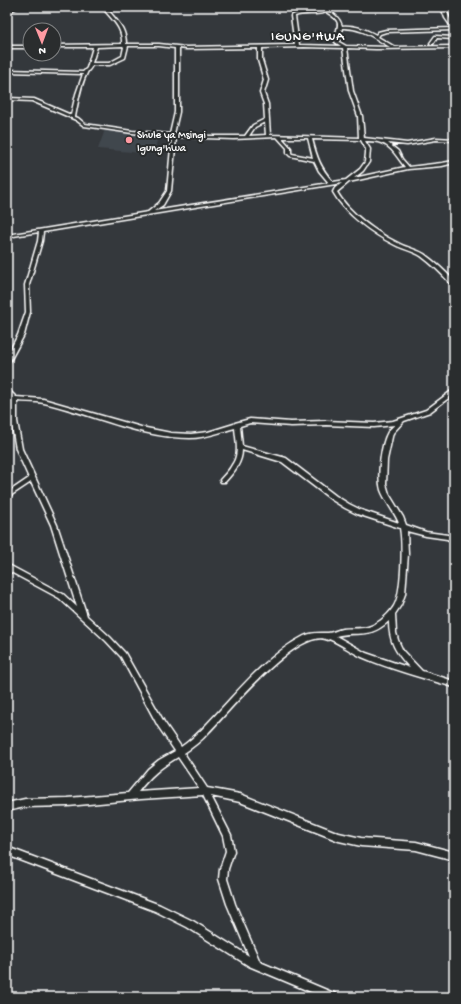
<svg xmlns="http://www.w3.org/2000/svg" width="461" height="1004" font-family="'Gochi Hand',sans-serif">
	<style>
		.built { fill: #40464d }
		.lines { fill: none; stroke-linecap: round; stroke-linejoin: round }
		.street-casing { stroke: #fff; stroke-width: 3 }
		.street { fill: #2a2d2e; fill-rule: evenodd }
		.poi-dot { fill: #ff9aa2; stroke: #2a2d2e; stroke-width: 1.5 }
		.labels { text-anchor: middle; stroke-width: 4; stroke-linejoin: round; paint-order: stroke }
		.far-poi-label { font-size: 11px; fill: #fff; stroke: #2a2d2e; text-anchor: start }
		.far-quarter-label { font-size: 13px; letter-spacing: 1px; fill: #fff; stroke: #2a2d2e }
	</style>
	<rect width="100%" height="100%" fill="#34383c"/>
	<filter id="ink" filterUnits="userSpaceOnUse"><feTurbulence type="fractalNoise" baseFrequency=".025" numOctaves="2"/><feDisplacementMap in="SourceGraphic" scale="8" xChannelSelector="R" yChannelSelector="G"/><feConvolveMatrix kernelMatrix="1 2 1 2 8 2 1 2 1" color-interpolation-filters="sRGB"/></filter>
	<g filter="url(#ink)">
		<path class="built" d="M106,127L160,132L153,154L98,149Z"/>
		<g class="lines">
			<g class="street-casing">
				<path id="street" d="M14,7H19L7,13V11Z
					M102,7H106C115,20 126,26 126,44H159L186,47L295,45L291,16C301,10 313,15 323,10L318,7L324,8L352,7L350,8L328,10C334,14 340,18 342,26C354,25 365,29 376,35L378,32L386,30L452,28L445,18L441,7H445V8L454,7V9L446,10C448,16 454,24 454,30L386,32L380,34L378,37L395,47L454,46V48L376,49L347,48L353,91L362,116L364,138L407,143L436,138L454,139V141L436,140L407,145L388,143L398,151L402,159L409,167L442,163L454,161V163L442,166L408,169L349,182L337,192C349,213 377,233 398,243C407,248 416,249 424,254C435,262 445,271 454,281V285H452C443,275 432,264 421,256C413,251 403,249 395,245C373,234 345,214 333,192L335,188L342,183L43,232L42,241L29,285L30,312L24,335L10,361L7,363V356L18,335L26,312L25,285L38,241L39,232L7,237V235L148,212L159,203L167,191L172,137L132,133L84,126L76,120L32,101L7,100V98L34,99L71,115L76,94L83,74L7,72V70L83,72L87,68L93,47H54V45L122,44C123,27 112,20 102,7ZM326,12C346,24 335,25 335,42L341,46L299,45L295,16C305,12 316,16 326,12ZM342,28C361,27 374,38 390,47L346,46L339,42ZM123,46L124,47L122,56L109,63H92L97,47ZM128,46H159L175,48V112L170,134L132,131L85,124L78,118L75,117C78,102 80,86 87,73C88,70 91,69 92,65H110L125,58ZM304,47L343,48L349,91L358,116L359,138L270,135L268,104L264,93L268,80L262,60V48ZM179,48L186,49L258,48V60L264,80L260,93L264,104L265,119L253,125L245,136H193L174,134L179,112ZM265,122L266,135L249,136L255,127ZM176,137L234,139L277,137L287,148V153L290,156L314,161L319,171L329,183L154,211L163,205L171,191ZM282,138H308L313,158L292,154L291,153V148ZM312,139L361,140L366,149V153L365,162L360,169L346,180L333,182C320,167 317,158 312,139ZM365,141C370,141 376,141 381,143C392,146 398,159 405,167L354,178L363,171L369,162L370,149Z
					M435,36L454,37V39L437,38L433,44H431L430,43Z
					M7,46H30V48H7Z
					M7,389L9,390L16,397L43,399L141,427L171,433L191,434L208,432L234,424L235,423L250,419L291,422L326,421L374,423L393,421L426,410L454,389V394L430,412L404,421L393,433L392,437L387,460L386,484L389,494L403,517L406,525L426,532L448,535L454,537V542L447,539L426,536L407,531L408,554L405,594L401,605L395,614L396,633L398,640L403,651L422,671L454,681V687C423,678 392,670 362,657C351,652 341,644 329,639L328,640C299,625 227,714 208,733C201,741 193,747 184,753L207,788L240,794L339,833L361,838L416,842L454,852V860L416,850L361,846L339,841L240,802L211,796L231,835L234,851L228,869L227,879L235,904L260,962L336,994L337,997H323L249,966L187,927L155,911L7,855V847L160,905L193,921L249,956L227,904L219,879L220,869L226,851L223,836L203,795L141,799L68,806L25,807L7,811V803L25,799L68,798L128,793L148,769L159,760L175,751L158,726L121,657L106,641L59,598L7,570V564L63,594L77,607L51,525L31,482L7,498V493L29,478L16,449L11,421V400L7,395ZM17,401C26,402 35,401 44,403C92,414 140,438 190,438C205,438 220,432 235,428C236,440 240,454 232,465C229,471 224,475 220,480L221,482H225C234,472 242,463 242,450L282,462L332,500L345,508L357,514L400,528C403,543 402,594 394,606C388,616 375,627 363,628C356,629 349,628 342,629C337,630 332,633 328,633C320,633 312,632 304,636C271,653 245,683 220,710C208,723 196,737 181,747L164,722L125,653L110,637L87,616L57,525L22,449L17,421ZM250,423L291,426L326,425L374,427L395,425C392,427 390,429 388,432C381,444 377,476 381,490C385,501 394,511 399,523L361,510L349,504L336,496L286,458L242,446L240,426ZM389,621C389,642 396,653 410,668L366,653L336,636C359,630 368,640 389,621ZM178,757L199,788L138,792C150,776 161,767 178,757Z"/>
			</g>
			<use href="#street" class="street"/>
		</g>
	</g>
	<circle class="poi-dot" cx="129" cy="140" r="4"/>
	<g class="labels">
		<g class="far-poi-label">
			<text x="137" y="138">Shule ya Msingi<tspan x="137" dy="13">Igung'hwa</tspan></text>
		</g>
		<g class="far-quarter-label">
			<text x="308" y="40">IGUNG'HWA</text>
		</g>
	</g>
	<rect width="461" height="1004" fill="none" stroke="#2a2d2e" stroke-width="24"/>
	<rect x="12" y="12" width="437" height="980" fill="none" stroke="#fff" stroke-width="1.5" filter="url(#ink)"/>
	<g transform="translate(42 42) rotate(179)"><circle r="19" fill="#2a2d2e" stroke="#7f8182"/>
	<path d="M0-3L7 15L0 10L-7 15Z" fill="#ff9aa2"/>
	<text y="-6" font-size="11" font-weight="bold" text-anchor="middle" fill="#ffffff">N</text>
	</g>
</svg>
